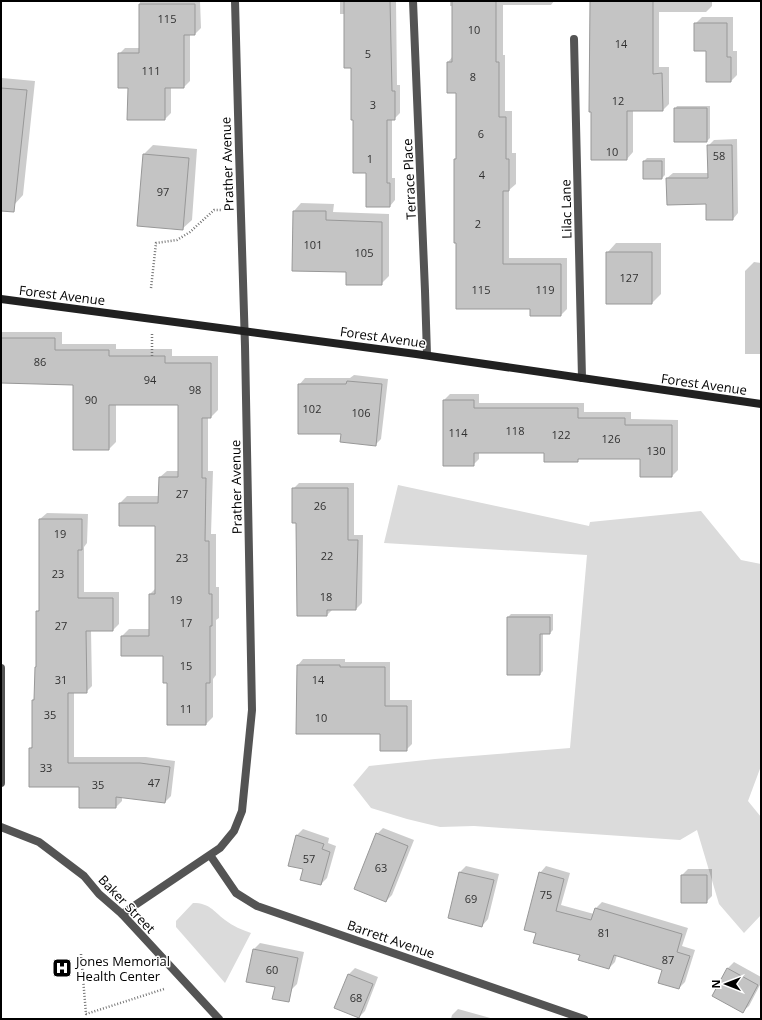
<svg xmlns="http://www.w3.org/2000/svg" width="762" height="1020" font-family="'Open Sans',sans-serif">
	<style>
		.green { fill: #dbdbdb }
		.shadow { fill: #0003 }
		.building { fill: #c4c4c4; stroke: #989898 }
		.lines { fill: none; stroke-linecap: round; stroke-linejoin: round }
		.path { stroke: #767676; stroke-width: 2.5; stroke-dasharray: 1 2; stroke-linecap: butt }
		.minor { stroke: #545454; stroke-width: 8 }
		.tertiary { stroke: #545454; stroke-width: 8 }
		.secondary { stroke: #212121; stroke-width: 8 }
		.labels { text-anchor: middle; stroke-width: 3; stroke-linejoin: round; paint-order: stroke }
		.number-label { font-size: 11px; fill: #313131 }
		.street-label { font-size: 13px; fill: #000; stroke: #fff }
		.poi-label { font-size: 13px; fill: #000; stroke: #fff; text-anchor: start }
	</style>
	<rect width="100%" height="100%" fill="#fff"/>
	<path class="green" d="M398,485L589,526L590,522L701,511L741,560L761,564V766L748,801L761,817V915L744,933L719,904L697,830L680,840L474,826L440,827L407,819L371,808L353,785L369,766L435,759L570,748L587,555L384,543Z
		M193,903C210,903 213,911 225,920C233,926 242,930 251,933L225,983L176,927V921Z"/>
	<path class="shadow" d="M140,1H200L201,28L195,34H190V81L184,87H171V113L165,119L129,87L119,54L125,48H140Z
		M340,1H396L397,85H400V113L394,119H392V178H395V200L390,206L367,172L354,119L352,67L345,14H340Z
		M450,1H712V6L706,12H659V67H669V104L663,110H633V152L627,159L591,2L554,1L551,5H503V55H505V111H512V153H516V184L509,190V258H567V309L561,315L531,308H457L455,159L457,157V92H448V62L453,56V6H450Z
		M702,17H733V51H737V75L731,81L707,50L696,23Z
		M2,78L35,81L23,195L14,205L1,203V79Z
		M677,106H710V138L707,141H675V109Z
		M737,139L738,213L733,219L667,178L673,173H709L708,146L714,140Z
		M153,145L197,149L192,220L182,229L144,154Z
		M647,158H665V175L662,178L644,161Z
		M301,203L334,204L333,212L389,214V276L381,284L294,211Z
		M616,243H661V294L652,303L607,253Z
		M754,262L761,263V354H745V271Z
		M1,332H62V344H116V349H172V356H218V410L211,417H208V471H213L211,534H216V587H219V618L216,620V675L213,679V717L206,724L168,682L164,655L122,636L129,629H150V594L156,588V525L120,503L127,496H159L160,477L167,471H179V404H116V442L109,449L74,384L1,383Z
		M354,375L388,379L381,439L375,445L342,433L299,385L305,378H350Z
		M450,394H479V403H584V412H631V419L678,420V470L672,476L641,458H580L577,461L545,452H479V459L473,465L444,400Z
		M299,483H354V535H363L362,603L356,609H333L327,615L297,522L293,489Z
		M47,513L88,514L87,543L84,547V592H119V624L113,630H91L92,686L86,692H74V757H146L175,761L171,796L165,802L122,797V801L116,807L80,786L30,748L33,746V700L35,697L37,666V612L40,609V519Z
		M511,614H553V630L550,633H543V671L540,674L508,617Z
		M303,659H345V662H390V700H412V744L406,750L381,733L298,665Z
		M383,828L414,840L392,895L386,901L377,834Z
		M303,829L329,838L328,843L336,846L327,878L321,884L304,869L297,835Z
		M466,866L499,874L488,919L482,926L449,918L460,872Z
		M546,866L570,873L561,905L594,914L596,908L602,902L688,928L682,946L695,950L685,982L679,988L663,969L617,955L615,962L609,968L537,932L540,873Z
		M688,869H712V896L706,902L682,875Z
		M260,943L304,952L297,984L291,990L249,973L254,949Z
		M734,962L761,977V983L749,1006L742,1012L713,995L728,968Z
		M355,968L378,977L365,1011L359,1017L349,974Z
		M458,1009L494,1019H451L452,1015Z"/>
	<path class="building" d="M344,1H390L392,91H395V120H387V183H390V207H366V173H353V120H351V68H344Z
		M452,1H496V62H499V117H506V159H509V191H503V264H561V316H530V309H456V243H454V159H456V93H447V62H452Z
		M590,1H653V74L662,73L663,111H627V160H591V112H589Z
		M139,4H195V35H184V88H165V120H127L128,88H118V53H139Z
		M694,23H727V57H731V82H706V51H694Z
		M1,88L27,90L14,212L1,211Z
		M674,108H707V142H674Z
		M707,145H732L733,220H706V204L667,205L666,178H708Z
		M143,154L189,158L183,230L137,226Z
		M643,161H662V179H643Z
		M293,211H326V220L382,222V285H346V272L292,271Z
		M606,252H652V304H606Z
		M1,338H55V350H109V356H165V363H211V418H202V478H206L205,541H209V594H212V626H210V683H206V725H167V683H163V656H121V636H149V594H155V526H119V503H158L159,477H178V405H109V450H73V385L1,383Z
		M347,381L382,384L376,446L340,442L341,434H298V384H346Z
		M443,400H474V408H578V418H625V425H672V477H640V459H578V462H544V453H474V466H443Z
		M292,488H348V540H358L356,610H327V616H297L296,523H292Z
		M39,519H82V550H78V598H113V631H86L87,693H68V763H140L170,767L165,803L116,797V808H79V787H29V748H32V700H34L35,667H36V611H39Z
		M507,617H550V634H540V675H507Z
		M297,665H340V667H385V706H407V751H380V734H296Z
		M376,833L408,846L386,902L354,889Z
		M296,835L324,844L322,849L330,852L321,885L300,880L303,869L288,866Z
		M459,872L494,880L482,927L448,918Z
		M539,872L564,879L556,911L591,920L595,908L682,934L677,952L690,956L679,989L658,983L662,970L614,955L609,969L578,960L580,955L533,943L536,933L524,930Z
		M681,875H707V903H681Z
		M253,949L298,958L289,1002L272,999L275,987L246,982Z
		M727,968L758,985L743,1013L712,996Z
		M348,974L373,984L359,1018L334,1008Z"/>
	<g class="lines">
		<path class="path" d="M151,288L156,243L177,240L190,232L214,210H221
			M152,356V334
			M81,954L86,1014L164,989"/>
		<path class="minor" d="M413,1L425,291L427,355
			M574,39L582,378
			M1,668V783
			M210,855L236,893L257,906L584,1019
			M122,914L220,848L234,831L242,811L252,710L245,346L239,151L235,1"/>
		<path class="tertiary" d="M1,827L39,842L84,876L99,894L122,914L219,1019"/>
		<path class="secondary" d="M1,299L416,354L761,404"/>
	</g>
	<defs>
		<g id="hospital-square" transform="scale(1)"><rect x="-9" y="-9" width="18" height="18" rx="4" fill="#000" stroke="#fff"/><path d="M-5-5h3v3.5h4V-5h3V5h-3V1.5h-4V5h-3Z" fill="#fff"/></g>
	</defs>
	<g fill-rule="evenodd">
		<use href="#hospital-square" x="62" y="968"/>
	</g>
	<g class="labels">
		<g class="number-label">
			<text x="167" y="23">115</text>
			<text x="474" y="34">10</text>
			<text x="621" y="48">14</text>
			<text x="368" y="58">5</text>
			<text x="151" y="75">111</text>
			<text x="473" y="81">8</text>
			<text x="618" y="105">12</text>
			<text x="373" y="109">3</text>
			<text x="481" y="138">6</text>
			<text x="612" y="156">10</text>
			<text x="719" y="160">58</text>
			<text x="370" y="163">1</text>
			<text x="482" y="179">4</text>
			<text x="163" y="196">97</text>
			<text x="478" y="228">2</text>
			<text x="313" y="249">101</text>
			<text x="364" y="257">105</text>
			<text x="629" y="282">127</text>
			<text x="481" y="294">115</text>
			<text x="545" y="294">119</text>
			<text x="40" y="366">86</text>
			<text x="150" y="384">94</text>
			<text x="195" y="394">98</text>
			<text x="91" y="404">90</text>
			<text x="312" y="413">102</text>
			<text x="361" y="417">106</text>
			<text x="515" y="435">118</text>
			<text x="458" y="437">114</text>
			<text x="561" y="439">122</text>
			<text x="611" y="443">126</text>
			<text x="656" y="455">130</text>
			<text x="182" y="498">27</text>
			<text x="320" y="510">26</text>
			<text x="60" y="538">19</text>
			<text x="327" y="560">22</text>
			<text x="182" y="562">23</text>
			<text x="58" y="578">23</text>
			<text x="326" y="601">18</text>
			<text x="176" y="604">19</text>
			<text x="186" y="627">17</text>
			<text x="61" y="630">27</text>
			<text x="186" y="670">15</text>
			<text x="61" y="684">31</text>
			<text x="318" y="684">14</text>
			<text x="186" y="713">11</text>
			<text x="50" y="719">35</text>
			<text x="321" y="722">10</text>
			<text x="46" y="772">33</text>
			<text x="154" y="787">47</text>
			<text x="98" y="789">35</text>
			<text x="309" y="863">57</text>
			<text x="381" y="872">63</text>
			<text x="546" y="899">75</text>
			<text x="471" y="903">69</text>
			<text x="604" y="937">81</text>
			<text x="668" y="964">87</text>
			<text x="272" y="974">60</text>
			<text x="356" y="1002">68</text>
		</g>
		<g class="street-label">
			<text transform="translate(227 164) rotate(-92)" y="5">Prather Avenue</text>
			<text transform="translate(409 179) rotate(-93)" y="5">Terrace Place</text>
			<text transform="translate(566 209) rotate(-91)" y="5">Lilac Lane</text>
			<text transform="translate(62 295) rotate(7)" y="5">Forest Avenue</text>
			<text transform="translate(383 337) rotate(8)" y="5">Forest Avenue</text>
			<text transform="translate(704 384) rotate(8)" y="5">Forest Avenue</text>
			<text transform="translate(236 487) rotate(-91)" y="5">Prather Avenue</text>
			<text transform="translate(127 904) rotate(46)" y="5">Baker Street</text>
			<text transform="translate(391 939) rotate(19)" y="5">Barrett Avenue</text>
		</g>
		<g class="poi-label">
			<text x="76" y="966">Jones Memorial<tspan x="76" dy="15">Health Center</tspan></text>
		</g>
	</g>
	<rect width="762" height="1020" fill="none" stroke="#000000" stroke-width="4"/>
	<g transform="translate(726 984) rotate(270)" stroke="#ffffff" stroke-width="3" paint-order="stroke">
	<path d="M0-3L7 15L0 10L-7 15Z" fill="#000000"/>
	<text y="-6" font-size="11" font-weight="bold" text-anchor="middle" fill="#000000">N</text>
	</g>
</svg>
